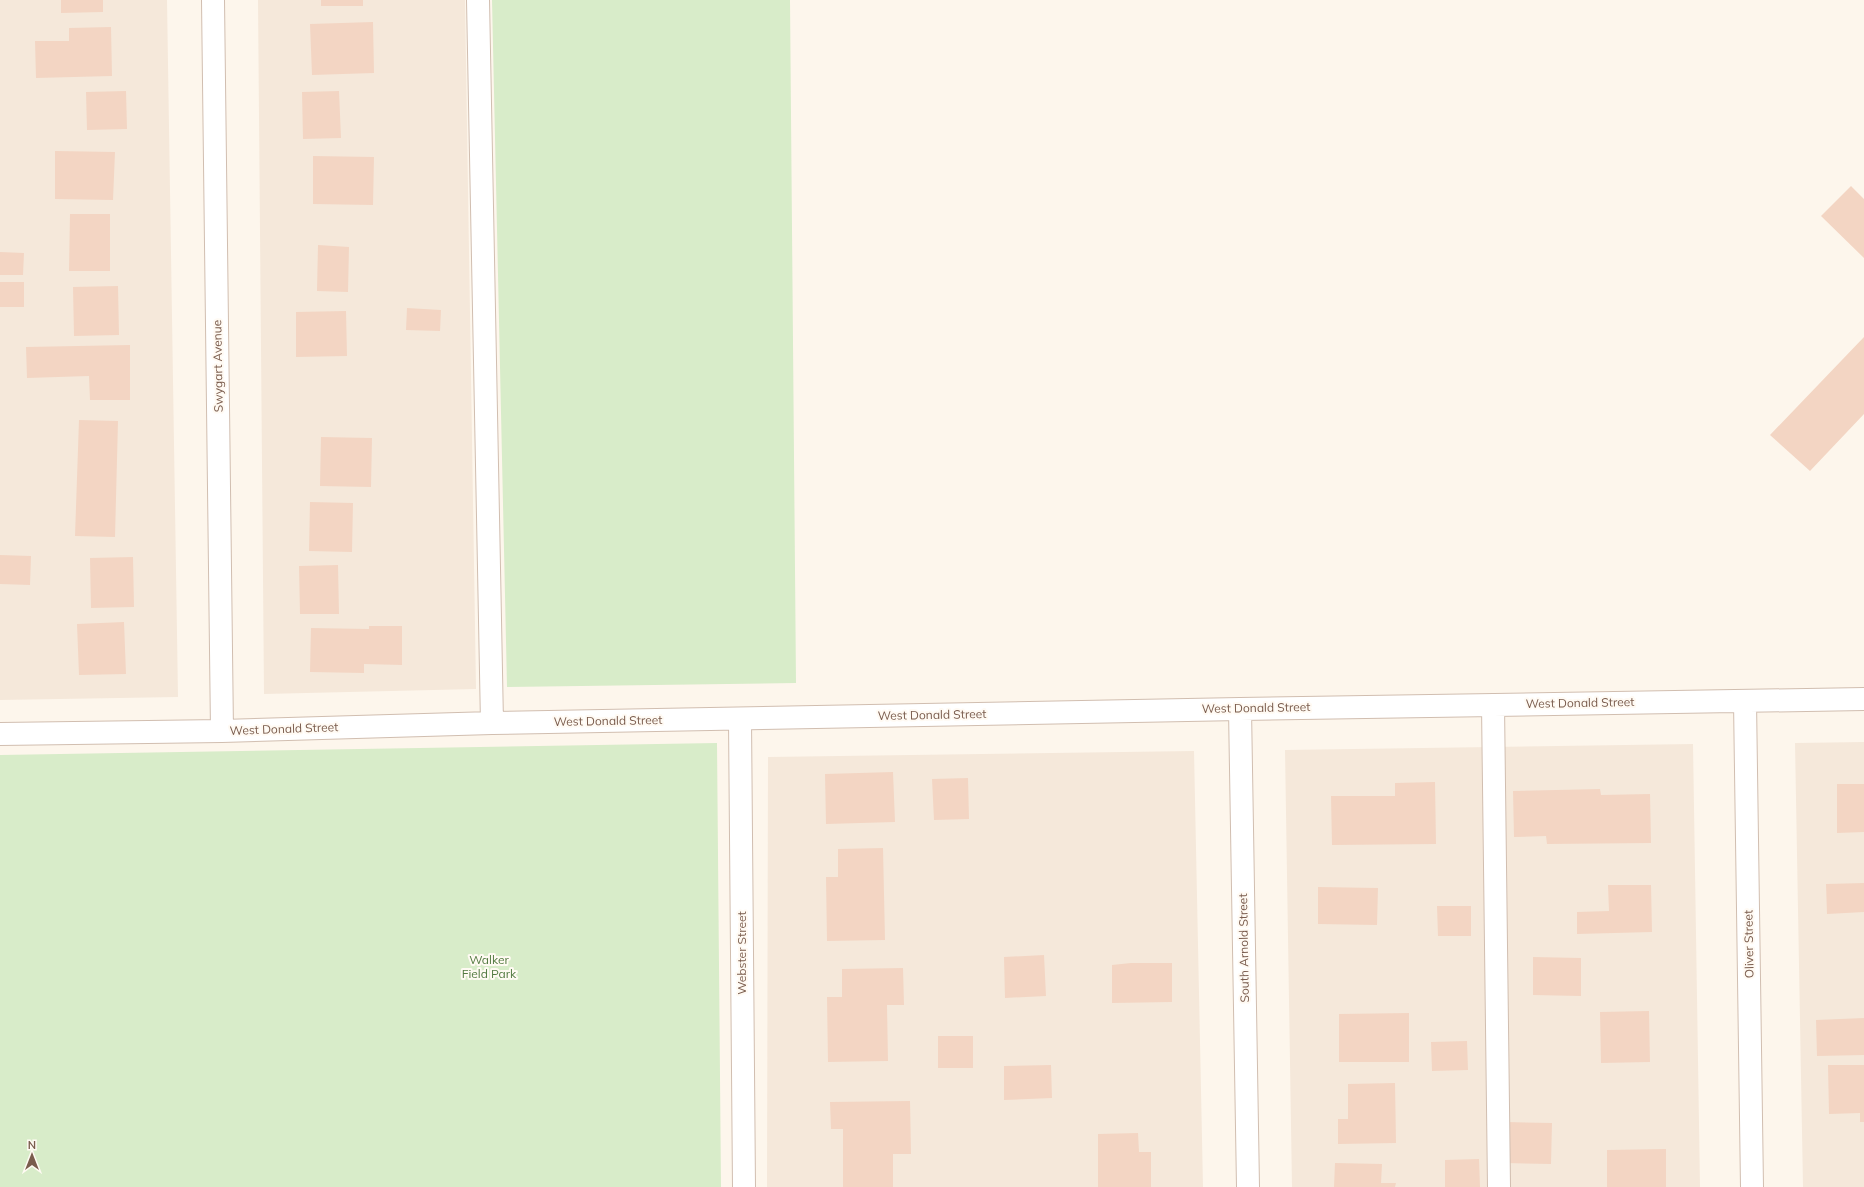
<svg xmlns="http://www.w3.org/2000/svg" width="1864" height="1187" font-family="Mulish,sans-serif">
	<style>
		.residential { fill: #f5e8da }
		.green { fill: #d8ecc9 }
		.building { fill: #f3d5c3 }
		.lines { fill: none; stroke-linecap: round; stroke-linejoin: round }
		.minor-casing { stroke: #d1beb0; stroke-width: 24 }
		.minor { stroke: #fff; stroke-width: 22 }
		.labels { text-anchor: middle; stroke-width: 4; stroke-linejoin: round; paint-order: stroke }
		.street-label { font-size: 12px; fill: #7a5c4d; stroke: #fffaf3 }
		.park-label { font-size: 12px; fill: #537a41; stroke: #fffaf3 }
	</style>
	<rect width="100%" height="100%" fill="#fdf6ec"/>
	<path class="residential" d="M0,0H167L178,697L0,700Z
		M258,0H465L476,689L264,694Z
		M1864,742V1187H1803L1795,743Z
		M1693,744L1700,1187H1292L1285,750Z
		M1194,751L1203,1187H767L768,757Z"/>
	<path class="green" d="M492,0H790L796,683L507,687Z
		M717,743L721,1187H0V755Z"/>
	<path class="building" d="M61,0H103V12L61,13Z
		M321,0H363V6H321Z
		M373,22L374,73L312,75L310,24Z
		M111,27L112,76L36,78L35,41H69V28Z
		M126,91L127,129L87,130L86,92Z
		M339,91L341,138L303,139L302,92Z
		M55,151L115,152L113,200L55,199Z
		M313,156L374,157L373,205L313,204Z
		M1851,186L1864,199V258L1821,216Z
		M70,214H110V271H69Z
		M318,245L349,247L348,292L317,291Z
		M0,252L24,253L23,275H0Z
		M0,282H24V307H0Z
		M118,286L119,335L74,336L73,287Z
		M407,308L441,310L440,331L406,330Z
		M346,311L347,356L296,357V312Z
		M1864,337V414L1810,471L1770,435Z
		M130,345V400H90L89,376L27,378L26,347Z
		M79,420L118,421L115,537L75,536Z
		M321,437L372,438L371,487L320,486Z
		M310,502L353,503L352,552L309,551Z
		M0,555L31,556L30,585L0,584Z
		M133,557L134,607L91,608L90,558Z
		M338,565L339,614H300L299,566Z
		M124,622L126,674L79,675L77,624Z
		M369,626H402V665L364,664V673L310,672L311,628L369,629Z
		M893,772L895,822L826,824L825,774Z
		M968,778L969,819L934,820L932,779Z
		M1435,782L1436,844L1332,845L1331,796H1395V783Z
		M1837,784H1864V832L1837,833Z
		M1600,789L1601,795L1650,794L1651,843L1547,844L1546,836L1514,837L1513,791Z
		M883,848L885,940L827,941L826,877H838V849Z
		M1864,883V912L1827,914L1826,884Z
		M1608,885H1651L1652,932L1577,934V912L1609,911Z
		M1318,887L1378,888L1377,925L1318,924Z
		M1437,906H1471V936H1438Z
		M1044,955L1046,996L1005,998L1004,957Z
		M1533,957L1581,958V996L1533,995Z
		M1131,963H1172V1002L1112,1003V965Z
		M903,968L904,1005H887L888,1061L828,1062L827,997H842V969Z
		M1649,1011L1650,1062L1601,1063L1600,1012Z
		M1409,1013V1062H1339V1014Z
		M1864,1018V1055L1817,1056L1816,1020Z
		M938,1036H973V1068H938Z
		M1467,1041L1468,1070L1432,1071L1431,1042Z
		M1051,1065L1052,1098L1004,1100V1066Z
		M1828,1065H1864V1122H1860V1113L1829,1114Z
		M1395,1083L1396,1143L1338,1144V1119H1348V1084Z
		M910,1101L911,1154H893V1187H843V1129H831L830,1102Z
		M1506,1122L1552,1123L1551,1164L1505,1163Z
		M1138,1133L1139,1152H1151V1187H1098V1134Z
		M1666,1149V1187H1607V1150Z
		M1479,1159L1480,1187H1445V1160Z
		M1335,1163L1382,1164L1381,1183H1396L1395,1187H1334Z"/>
	<g class="lines">
		<g class="minor-casing">
			<path id="minor" d="M213,0L222,731
				M478,0L492,723
				M1745,701L1752,1187
				M1493,705L1499,1187
				M1240,709L1248,1187
				M740,719L744,1187
				M0,734L222,731L492,723L1240,709L1864,699"/>
		</g>
		<use href="#minor" class="minor"/>
	</g>
	<g class="labels">
		<g class="street-label">
			<text transform="translate(218 366) rotate(-91)" y="4">Swygart Avenue</text>
			<text transform="translate(1580 703) rotate(-1)" y="4">West Donald Street</text>
			<text transform="translate(1256 708) rotate(-1)" y="4">West Donald Street</text>
			<text transform="translate(932 715) rotate(-1)" y="4">West Donald Street</text>
			<text transform="translate(608 721) rotate(-1)" y="4">West Donald Street</text>
			<text transform="translate(284 729) rotate(-2)" y="4">West Donald Street</text>
			<text transform="translate(1749 944) rotate(-91)" y="4">Oliver Street</text>
			<text transform="translate(1244 948) rotate(-91)" y="4">South Arnold Street</text>
			<text transform="translate(742 953) rotate(-90)" y="4">Webster Street</text>
		</g>
		<g class="park-label">
			<text x="489" y="964">Walker<tspan x="489" dy="14">Field Park</tspan></text>
		</g>
	</g>
	<g transform="translate(32 1155)" stroke="#fffaf3" stroke-width="3" paint-order="stroke">
	<path d="M0-3L7 15L0 10L-7 15Z" fill="#7a5c4d"/>
	<text y="-6" font-size="11" font-weight="bold" text-anchor="middle" fill="#7a5c4d">N</text>
	</g>
</svg>
